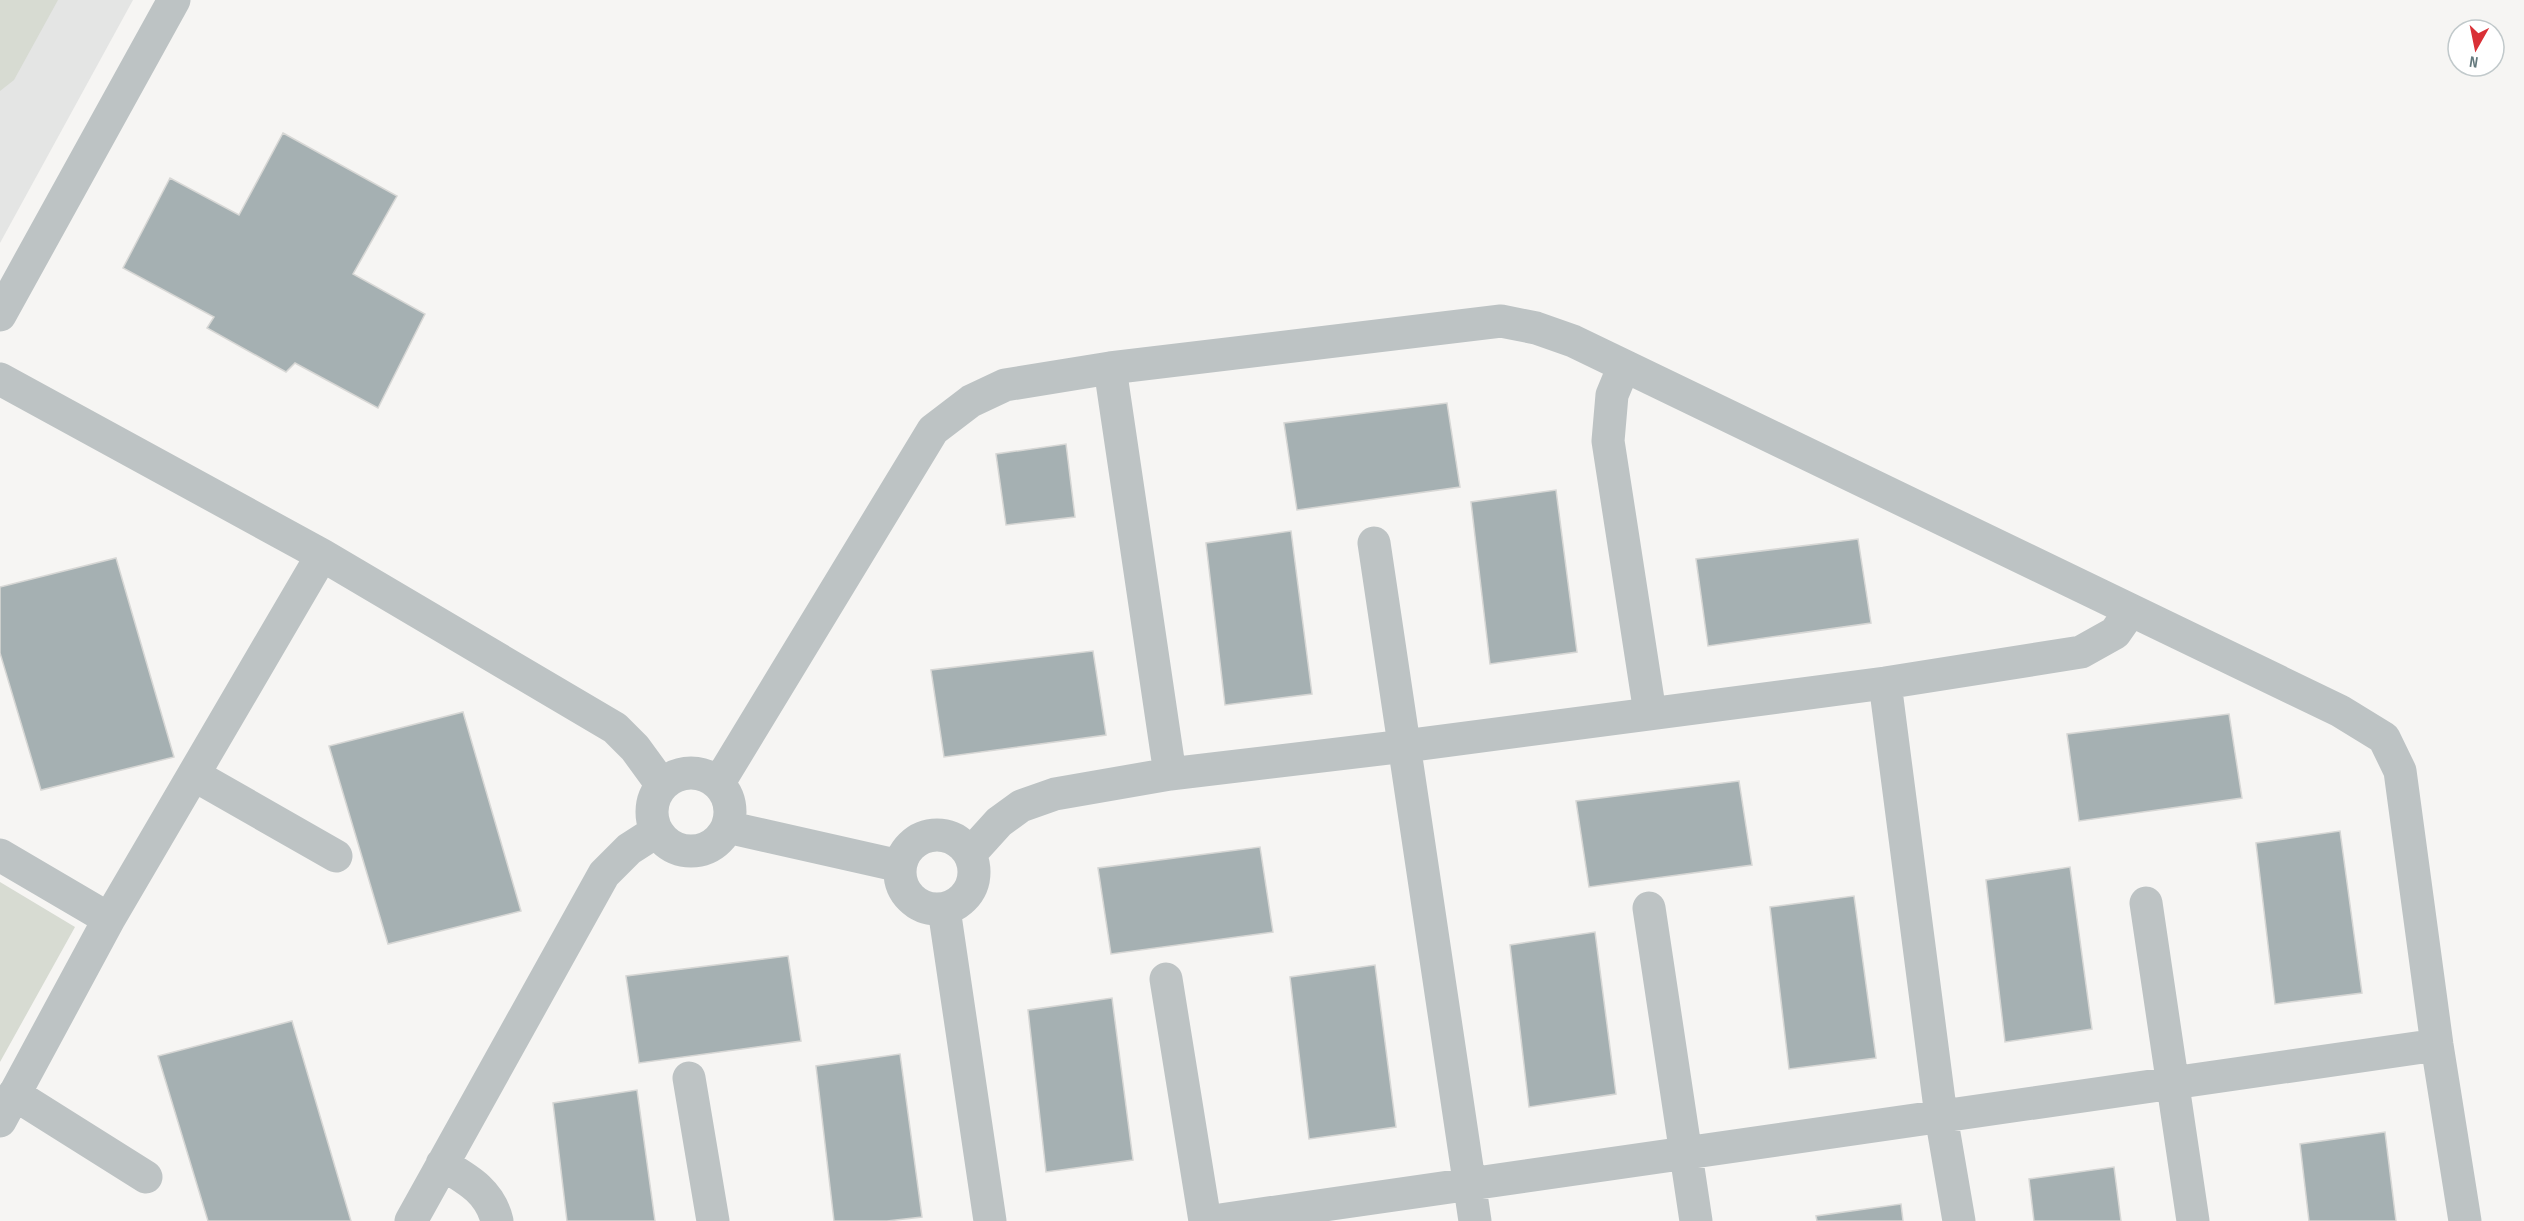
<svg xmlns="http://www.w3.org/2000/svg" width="2524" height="1221" font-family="'Sofia Sans Condensed',sans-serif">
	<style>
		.built { fill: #e4e5e4 }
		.green { fill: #d7dbd2 }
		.building { fill: #a5b0b2; stroke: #d7d7d5; stroke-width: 1.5 }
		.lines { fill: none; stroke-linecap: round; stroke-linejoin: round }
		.minor { stroke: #bdc3c4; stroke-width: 33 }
	</style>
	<rect width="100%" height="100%" fill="#f6f5f3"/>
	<path class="built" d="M0,0H133L0,243Z"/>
	<path class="green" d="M0,0H58L14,80L0,91Z
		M0,882L75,927L0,1062Z"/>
	<path class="building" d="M283,133L397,196L353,274L425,314L378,408L295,363L286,372L207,328L214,317L123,268L170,178L239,215Z
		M1447,403L1460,487L1297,510L1284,423Z
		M1066,444L1075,517L1006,525L996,454Z
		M1556,490L1577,652L1490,664L1471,502Z
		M1291,531L1312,694L1225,705L1206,543Z
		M1858,539L1871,623L1708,646L1696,559Z
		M116,558L174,757L41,790L0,653V587Z
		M1093,651L1106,735L944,757L931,670Z
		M463,712L521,911L388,944L329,746Z
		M2229,714L2242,798L2079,821L2067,734Z
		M1739,781L1752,865L1589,887L1576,801Z
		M2340,831L2362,993L2275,1004L2256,843Z
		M1260,847L1273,932L1111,954L1098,868Z
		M2070,867L2092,1029L2005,1042L1986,880Z
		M1854,896L1876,1058L1789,1069L1770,907Z
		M1595,932L1616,1094L1529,1107L1510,945Z
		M788,956L801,1041L639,1063L626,976Z
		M1375,965L1396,1127L1309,1139L1290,977Z
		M1112,998L1133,1160L1046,1172L1028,1010Z
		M292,1021L351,1221H208L158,1056Z
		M900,1054L922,1217L887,1221H834L816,1066Z
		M637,1090L655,1221H567L553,1103Z
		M2385,1132L2396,1221H2309L2300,1144Z
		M2114,1167L2121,1221H2034L2029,1179Z
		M1901,1204L1903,1221H1817L1816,1216Z"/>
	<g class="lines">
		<path class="minor" d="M0,315L174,0
			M1624,366L1612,395L1608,441L1650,713
			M1110,368L1170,774
			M0,379L322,555L109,919L0,1121
			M1374,543L1475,1221
			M322,555L615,728L635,748L662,785
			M1885,683L1941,1116L1959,1221
			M652 812a39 39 0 1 1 78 0a39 39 0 1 1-78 0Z
			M194,775L336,856
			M718,784L933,430L971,401L1005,385L1110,368L1501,321L1536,328L1573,341L2340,711L2384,738L2400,771L2437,1045L2465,1221
			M727,827L900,866
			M900 872a37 37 0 1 1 74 0a37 37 0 1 1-74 0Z
			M970,854L999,822L1021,806L1055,794L1170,774L1405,746L1885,683L2081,652L2115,633L2131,610
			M0,855L109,919
			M2146,903L2193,1221
			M1649,908L1696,1221
			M944,909L990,1221
			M1166,979L1205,1221
			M689,1078L713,1221
			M14,1094L146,1177
			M442,1164C467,1179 490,1191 497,1221
			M411,1221L604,874L629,849L657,831
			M1213,1221L2437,1045"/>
	</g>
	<g transform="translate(2476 48) rotate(189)"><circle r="28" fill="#ffffff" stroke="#c1c9cb" stroke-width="1.5"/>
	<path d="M0-4.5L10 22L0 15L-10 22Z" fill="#d93036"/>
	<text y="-9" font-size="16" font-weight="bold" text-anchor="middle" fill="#63787c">N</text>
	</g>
</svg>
